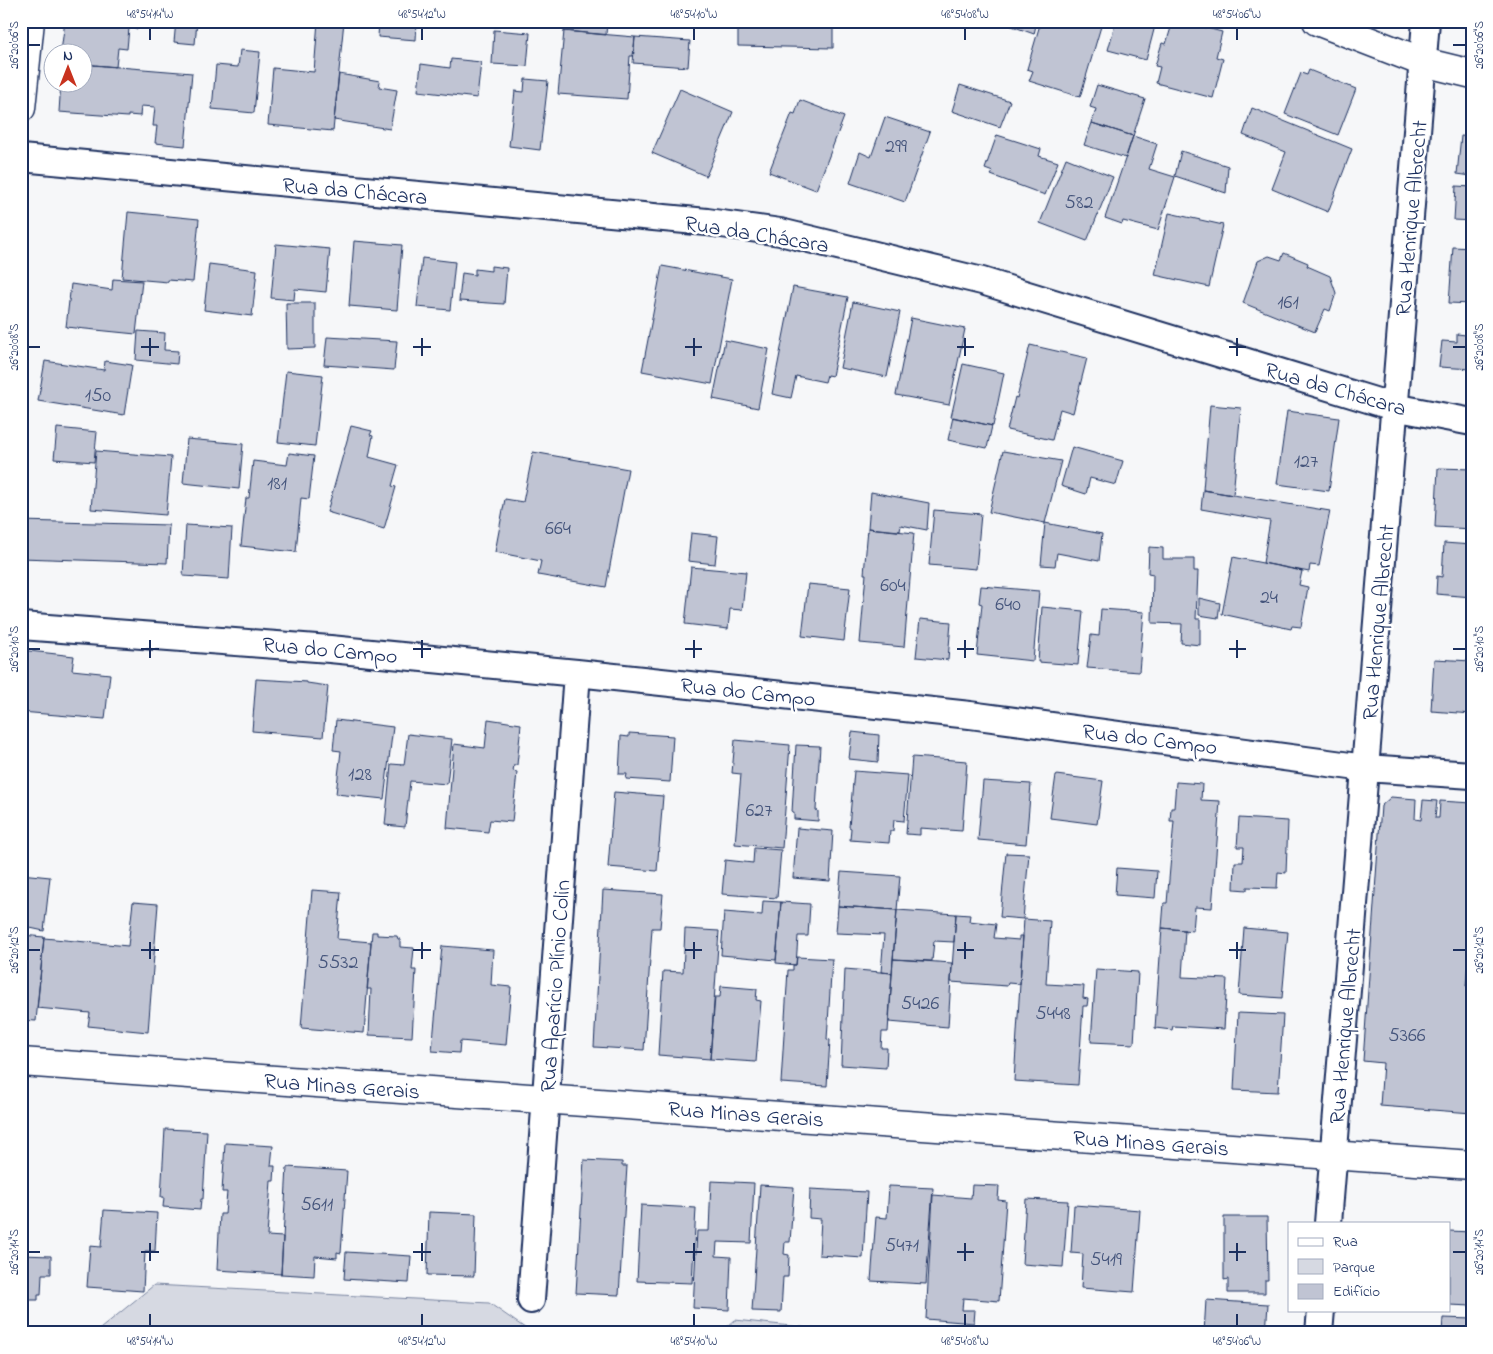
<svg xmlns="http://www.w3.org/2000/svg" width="1493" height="1354" font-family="'Indie Flower',sans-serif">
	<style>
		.green { fill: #d6d9e2; stroke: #7884a0 }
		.building { fill: #c0c4d3; stroke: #1b2f5e }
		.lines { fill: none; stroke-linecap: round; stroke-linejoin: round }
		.street-casing { stroke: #1b2f5e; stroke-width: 30 }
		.secondary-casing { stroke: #1b2f5e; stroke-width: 31 }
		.street { stroke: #fff; stroke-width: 26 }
		.secondary { stroke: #fff; stroke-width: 28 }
		.ticks { fill: none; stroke: #1b2f5e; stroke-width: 2 }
		.labels { text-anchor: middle; stroke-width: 5; stroke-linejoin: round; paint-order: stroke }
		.number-label { font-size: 20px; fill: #44547b }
		.street-label { font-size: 22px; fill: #1b2f5e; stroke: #fff }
		.neatline { fill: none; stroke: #1b2f5e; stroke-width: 2 }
		.ticks-label { font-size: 12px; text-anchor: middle; fill: #1b2f5e }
	</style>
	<rect width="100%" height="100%" fill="#f6f7f9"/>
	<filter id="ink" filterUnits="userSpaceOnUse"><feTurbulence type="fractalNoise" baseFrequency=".02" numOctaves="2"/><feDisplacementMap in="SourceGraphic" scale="10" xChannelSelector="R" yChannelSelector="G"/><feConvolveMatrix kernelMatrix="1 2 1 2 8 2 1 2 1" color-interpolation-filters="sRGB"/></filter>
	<g filter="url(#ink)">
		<path class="green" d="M154,1285L489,1303L532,1333H95Z
			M735,1320L856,1333H720Z"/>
		<path class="building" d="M65,21H139L138,29L129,28L127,49L118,48L116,67L82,64V52H61Z
			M176,21H197L195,44L174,42Z
			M318,21H344L333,131L268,125L273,68L314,72Z
			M379,21H417L416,40L378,37Z
			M448,21H493L492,25Z
			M551,21H565L564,28L550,26Z
			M565,21H607L606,35L564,31Z
			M738,21H833V48L738,46Z
			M998,21H1037L1034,34Z
			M1041,21H1098L1102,23L1080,97L1029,81L1033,71L1027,69Z
			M1116,21L1156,22L1146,60L1108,50Z
			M1173,21H1180L1222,32L1216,57L1223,59L1213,98L1156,83L1160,67L1155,66L1162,43L1166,44Z
			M494,30L530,33L527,66L492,64Z
			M564,31L635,37L633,56H630L627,99L558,94Z
			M635,37L690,41L688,67L633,63Z
			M240,50L260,52L254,113L212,109L216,65L238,67Z
			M451,59L481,62L477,98L418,91L421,64L450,68Z
			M82,64L192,73L185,146L155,143L157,126H153L155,107L141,106L140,116L128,115V117L59,112L61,82H82Z
			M1309,70L1356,89L1338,135L1285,114L1301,73L1307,75Z
			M339,74L380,81L379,87L397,90L390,129L334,120Z
			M525,79L548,81L540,150L509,146L515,91L524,92Z
			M960,85L1010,101L1000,127L952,111Z
			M1097,85L1145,99L1133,136L1092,123L1096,109L1090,107Z
			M680,89L733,112L706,176L652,153Z
			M800,100L844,117L816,190L769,172L792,113L795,114Z
			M1252,108L1352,149L1328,212L1272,189L1286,152L1243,135Z
			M1468,112H1472V137L1466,136Z
			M885,117L930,132L905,202L850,183L860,152L871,157Z
			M1092,123L1133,136L1126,158L1084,145Z
			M997,135L1041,149L1039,156L1058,162L1045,195L991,175L993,172L985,169Z
			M1133,136L1157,144L1149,169L1175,177L1158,230L1123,221L1122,224L1105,218Z
			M1461,136L1472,137V176L1457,174Z
			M1181,151L1228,166L1226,193L1175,176Z
			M1066,158L1113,177L1087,241L1040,223Z
			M1456,186L1472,187V221L1454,220Z
			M128,212L199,219L193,282L168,280V282L122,278Z
			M1169,213L1223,225L1209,287L1155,275Z
			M354,241L402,245L397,310L349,306Z
			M276,244L330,249L326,292L295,289L294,300L271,298Z
			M1453,247L1472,248V304L1449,303Z
			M1284,253L1308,263L1307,266L1330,276L1336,293L1330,311L1325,309L1315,332L1243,303L1258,261L1269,256L1281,260Z
			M422,258L455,262L450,310L417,307Z
			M209,264L257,270L252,316L204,310Z
			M491,266L507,268L504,304L459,301L462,273L475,275V269L491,271Z
			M662,266L732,279L712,384L642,371Z
			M113,279L142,281L136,334L66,327L71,284L112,290Z
			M793,287L848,297L832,376L827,375L825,382L796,376L791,398L772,394Z
			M853,302L900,312L887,377L840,368Z
			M286,303H315V348L287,349Z
			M911,318L965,329L949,405L896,395Z
			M1467,329L1472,330V369L1439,367L1442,341L1457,342V334L1466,335Z
			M138,331L165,333L164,350L178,351L177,364L136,360Z
			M327,337L397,341L394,370L324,365Z
			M725,340L769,349L758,408L713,399Z
			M1030,345L1087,358L1073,413L1060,409L1052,440L1007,430L1015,397L1017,398Z
			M45,361L104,370L105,361L132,365L124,415L38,401Z
			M963,364L1004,373L993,426L951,417Z
			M286,371L323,375L315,446L278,442Z
			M1210,405L1241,408L1233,495L1203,490Z
			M1287,411L1339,418L1329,491L1277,484Z
			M953,417L992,426L987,448L948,440Z
			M351,426L372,431L370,435L373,436L369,457L398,465L392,486L396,487L384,529L327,512Z
			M57,428L97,432L94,462L54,459Z
			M187,439L243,444L239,489L183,483Z
			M1072,447L1123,461L1116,485L1090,478L1086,494L1061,486Z
			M96,451L171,457L166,515L91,509Z
			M1003,451L1061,461L1045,523L989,512Z
			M533,452L628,469L606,587L538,575L541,561L495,552L505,499L523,502Z
			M289,453L314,456L309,499L301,498L296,552L241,546L246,498H249L253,461L287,465Z
			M1438,468L1472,469V529L1435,527Z
			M1203,490L1330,511L1319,566L1310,565L1309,572L1263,563L1270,521L1201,509Z
			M871,492L929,503L927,530L901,525L900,531L868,528Z
			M934,510L981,514L976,569L929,565Z
			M21,521L169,525L167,563L21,558Z
			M1045,523L1102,534L1099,561L1057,553L1055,566L1041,565Z
			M186,525L232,528L229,579L183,576Z
			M868,528L914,533L904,647L860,643L866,574H864Z
			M691,533L718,536L715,564L688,561Z
			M1444,543L1472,545V597L1436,594L1437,576L1442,577Z
			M1149,547L1163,548V559H1194V571H1198L1196,619H1200V645L1181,643L1182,624L1152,623L1153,574L1148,573Z
			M1233,557L1302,571L1299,585L1308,587L1301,627L1292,626L1291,629L1222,614Z
			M691,567L746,572L742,610L730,609L728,629L685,624Z
			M808,584L850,588L844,641L802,636Z
			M981,586L1039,591L1033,661L977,655L982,604L979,603Z
			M1199,598L1220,603L1218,618L1199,615Z
			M1042,607L1083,611L1078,665L1038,662Z
			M1101,609L1144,612L1139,672L1087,668L1091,635L1099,636Z
			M920,619L951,622L948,660L916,657Z
			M21,650L74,656L72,670L110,674L105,719L21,712Z
			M1434,659L1472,661V714L1431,711Z
			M256,679L307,682V683L328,686L323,737L252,731Z
			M488,719L521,724L517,765H514L513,771L517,772L512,822L490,820L488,832L447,828L454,744L485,748Z
			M336,720L393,727L384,799L336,794L341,751L333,750Z
			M852,732L879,735L878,762L849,759Z
			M629,733L673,736L670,782L626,779L627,774H619L621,736L629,737Z
			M408,734L452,739L447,784L410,781L405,827L385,825L391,764L404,765Z
			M735,740L790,745L782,848L735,844L741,774L732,773Z
			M796,745L820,746L816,810L818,811V821L794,819V812H792Z
			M912,757L967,761L962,831L920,828V835L906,834Z
			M854,771L908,775L904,821L894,820L893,831H890L889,843L850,840L851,828L849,827Z
			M1056,775L1103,781L1097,824L1050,818Z
			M983,781L1031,784L1026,844L978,840Z
			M1176,782L1202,784L1201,800L1220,801L1212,908L1195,907L1193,931L1162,928L1164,903H1167L1174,821H1170L1171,808H1174Z
			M614,792L663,796L657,871L608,867Z
			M1391,797L1416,799L1415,819L1421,820L1423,800L1437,801L1435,818H1439L1440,801L1472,803V913L1466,986H1472L1470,1002H1472V1113L1380,1106L1383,1063L1363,1061L1381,806Z
			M1239,818L1288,821L1286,873L1278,872L1277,888L1247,887V890L1234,889L1235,862H1243L1244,847H1237Z
			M797,828L833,831L830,881L793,878Z
			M754,848L781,850L777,898L722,894L725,860L753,863Z
			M1006,853L1029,854L1023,919L1000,917Z
			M1117,868L1157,871L1155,898L1115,895Z
			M841,872L900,876L897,910L838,906Z
			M21,874L50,877L44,931L21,926Z
			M312,890L341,892L337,939L371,942L364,1033L301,1028Z
			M603,890L663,894L660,928H652L644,1050L594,1047Z
			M763,901L781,902L776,960L721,955L724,912L762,915Z
			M133,902L158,904L148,1032L88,1026L90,1013L37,1008L44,938L128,946Z
			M781,902L810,904L808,936H798L796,965L776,963Z
			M838,906L897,910L892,973L881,972L884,935L836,933Z
			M897,910L956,914L954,942L934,941L932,961L893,959Z
			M956,914L970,915L969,921L996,924L994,938L1019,940V936H1023L1020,984L1008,983L1007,986L951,982Z
			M1024,919L1050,921L1046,984L1084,986L1083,998L1088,999L1087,1006H1083L1078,1085L1014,1081Z
			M21,926H23L22,935L44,937L36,1021L21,1020Z
			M1162,928L1185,930L1182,977L1227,979L1224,1029L1173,1026L1172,1030L1155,1028Z
			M1244,928L1288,932L1282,998L1239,995Z
			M685,929L719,931L710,1059L658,1055L663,971L683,972Z
			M372,932H377V935L397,936L398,939H400V947L414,948L412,970H416L412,1037L369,1035L371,989H367Z
			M442,946L493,950L491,985L511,987L506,1045L460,1041L459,1053L432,1051Z
			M797,957L832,959L827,1039L830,1040L827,1086L781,1083L788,970H793V965H796Z
			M893,959L952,963L948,1027L889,1022Z
			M845,969L892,973L888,1032H882L881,1048H887L886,1068L841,1065Z
			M1096,969L1138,972L1134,1044L1091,1042Z
			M721,986L757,989L756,1000L761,1001L756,1062L710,1059L715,997H720Z
			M1238,1013L1283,1015L1278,1092L1234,1090Z
			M165,1129L207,1131L203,1199H201L200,1210L163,1207L164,1197H161Z
			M225,1143L273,1146L271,1166H275L274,1181H271L267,1236L283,1237L281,1274L217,1270L220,1214H225L227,1192H222Z
			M584,1160L622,1162V1166H627L619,1295L576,1293Z
			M287,1167L347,1171L341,1253L337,1252V1258L315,1256L314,1276L281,1274Z
			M711,1181L754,1183L751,1243L717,1242L716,1256L731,1257L729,1310L693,1308L697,1231H709Z
			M760,1185L794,1187L790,1242H785L784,1254L789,1255L788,1277H783L781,1312L752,1311Z
			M972,1185L999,1186L998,1200L1006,1201L999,1301L963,1298L962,1310H975L974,1323L926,1319L933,1195L971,1198Z
			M889,1186L933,1188L926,1284L871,1281L876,1217L887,1218Z
			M810,1189L867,1192L863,1258L819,1255L821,1219L809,1218Z
			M1026,1199L1068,1201L1063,1267L1022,1264Z
			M641,1205L696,1208L692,1283L637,1281Z
			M1074,1205L1140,1210L1134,1292L1081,1288L1083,1254L1071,1253Z
			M104,1210L157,1213L155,1251H145L143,1291L87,1287L90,1246L101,1247Z
			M429,1212L476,1214L474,1276L427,1275Z
			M1224,1217H1267L1268,1280H1265V1293H1228V1279L1224,1280Z
			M1449,1231L1472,1232V1306L1449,1305Z
			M346,1252L411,1256L409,1283L344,1279Z
			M21,1255L51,1256V1274H42L41,1295H38V1300H21Z
			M1206,1300L1268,1304L1266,1333H1204Z
			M1443,1318L1472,1319V1333H1442Z"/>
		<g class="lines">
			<g class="street-casing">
				<path id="street" d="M21,158L707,222L780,232L982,281L1394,407L1472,422
					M21,626L330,649L577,673L970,715L1365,768L1472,775
					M1328,1223L1426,21
					M531,1300L577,673
					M1319,1333L1321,1310"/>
			</g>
			<g class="secondary-casing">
				<path id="secondary" d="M1317,21L1423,62L1472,74
					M21,108L30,21
					M21,1062L1472,1165"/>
			</g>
			<use href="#street" class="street"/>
			<use href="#secondary" class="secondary"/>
		</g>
	</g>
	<path class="ticks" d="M150,28V40M422,28V40M694,28V40M965,28V40M1237,28V40M28,45H40M1453,45H1466M150,338V356M422,338V356M694,338V356M965,338V356M1237,338V356M28,347H40M141,347H159M413,347H431M685,347H702M957,347H974M1229,347H1246M1453,347H1466M150,640V658M422,640V658M694,640V658M965,640V658M1237,640V658M28,649H40M141,649H159M413,649H431M685,649H702M957,649H974M1229,649H1246M1453,649H1466M150,942V959M422,942V959M694,942V959M965,942V959M1237,942V959M28,950H40M141,950H159M413,950H431M685,950H702M957,950H974M1229,950H1246M1453,950H1466M150,1243V1261M422,1243V1261M694,1243V1261M965,1243V1261M1237,1243V1261M28,1252H40M141,1252H159M413,1252H431M685,1252H702M957,1252H974M1229,1252H1246M1453,1252H1466M150,1314V1326M422,1314V1326M694,1314V1326M965,1314V1326M1237,1314V1326"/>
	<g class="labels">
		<g class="number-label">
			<text x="896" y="152">299</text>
			<text x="1079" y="208">582</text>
			<text x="1288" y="308">161</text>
			<text x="98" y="401">150</text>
			<text x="1306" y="467">127</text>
			<text x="277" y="489">181</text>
			<text x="558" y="534">664</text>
			<text x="893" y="591">604</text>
			<text x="1269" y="603">24</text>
			<text x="1008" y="610">640</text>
			<text x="360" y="780">128</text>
			<text x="759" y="816">627</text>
			<text x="338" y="968">5532</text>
			<text x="920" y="1009">5426</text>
			<text x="1053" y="1019">5448</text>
			<text x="1407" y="1041">5366</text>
			<text x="317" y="1210">5611</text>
			<text x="902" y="1251">5471</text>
			<text x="1106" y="1265">5419</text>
		</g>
		<g class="street-label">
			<text transform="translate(355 190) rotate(5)" y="8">Rua da Chácara</text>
			<text transform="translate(1410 218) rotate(-85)" y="8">Rua Henrique Albrecht</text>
			<text transform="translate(757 233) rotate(9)" y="8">Rua da Chácara</text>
			<text transform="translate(1336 388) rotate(16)" y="8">Rua da Chácara</text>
			<text transform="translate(1377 622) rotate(-85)" y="8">Rua Henrique Albrecht</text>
			<text transform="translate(330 649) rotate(5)" y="8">Rua do Campo</text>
			<text transform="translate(748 691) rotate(6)" y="8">Rua do Campo</text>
			<text transform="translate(1150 738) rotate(7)" y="8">Rua do Campo</text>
			<text transform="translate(554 986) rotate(-86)" y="8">Rua Aparício Plínio Colin</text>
			<text transform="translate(1344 1026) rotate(-85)" y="8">Rua Henrique Albrecht</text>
			<text transform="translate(342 1085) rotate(4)" y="8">Rua Minas Gerais</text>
			<text transform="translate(746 1113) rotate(4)" y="8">Rua Minas Gerais</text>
			<text transform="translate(1151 1142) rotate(4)" y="8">Rua Minas Gerais</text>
		</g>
	</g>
	<rect width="1493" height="1354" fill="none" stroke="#fff" stroke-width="55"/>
	<rect x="1288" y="1222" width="162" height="90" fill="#ffffff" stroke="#a4acbf"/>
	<rect x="1298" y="1238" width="25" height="8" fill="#ffffff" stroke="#a4acbf"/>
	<text x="1333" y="1246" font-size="15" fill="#1b2f5e">Rua</text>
	<rect x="1298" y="1259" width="25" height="15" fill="#d6d9e2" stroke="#a4acbf"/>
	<text x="1333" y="1272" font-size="15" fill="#1b2f5e">Parque</text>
	<rect x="1298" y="1284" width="25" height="15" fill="#c0c4d3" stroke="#a4acbf"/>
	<text x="1333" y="1296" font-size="15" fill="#1b2f5e">Edifício</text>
	<g transform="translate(68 68)"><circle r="24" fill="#ffffff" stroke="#a4acbf"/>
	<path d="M0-4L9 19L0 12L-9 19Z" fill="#c8321e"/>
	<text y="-8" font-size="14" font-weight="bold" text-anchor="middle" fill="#1b2f5e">N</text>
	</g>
	<rect x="28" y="28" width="1438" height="1298" class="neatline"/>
	<g class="ticks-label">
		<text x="150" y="18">48°54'14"W</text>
		<text x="422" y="18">48°54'12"W</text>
		<text x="694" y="18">48°54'10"W</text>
		<text x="965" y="18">48°54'08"W</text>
		<text x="1237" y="18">48°54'06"W</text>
		<text transform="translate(14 45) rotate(-90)" y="4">26°20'06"S</text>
		<text transform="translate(1479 45) rotate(-90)" y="4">26°20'06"S</text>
		<text transform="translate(14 347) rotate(-90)" y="4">26°20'08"S</text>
		<text transform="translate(1479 347) rotate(-90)" y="4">26°20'08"S</text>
		<text transform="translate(14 649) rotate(-90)" y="4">26°20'10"S</text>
		<text transform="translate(1479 649) rotate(-90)" y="4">26°20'10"S</text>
		<text transform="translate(14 950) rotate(-90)" y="4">26°20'12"S</text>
		<text transform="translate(1479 950) rotate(-90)" y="4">26°20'12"S</text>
		<text transform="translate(14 1252) rotate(-90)" y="4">26°20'14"S</text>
		<text transform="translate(1479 1252) rotate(-90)" y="4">26°20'14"S</text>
		<text x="150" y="1345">48°54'14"W</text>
		<text x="422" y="1345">48°54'12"W</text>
		<text x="694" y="1345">48°54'10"W</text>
		<text x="965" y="1345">48°54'08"W</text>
		<text x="1237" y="1345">48°54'06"W</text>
	</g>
</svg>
